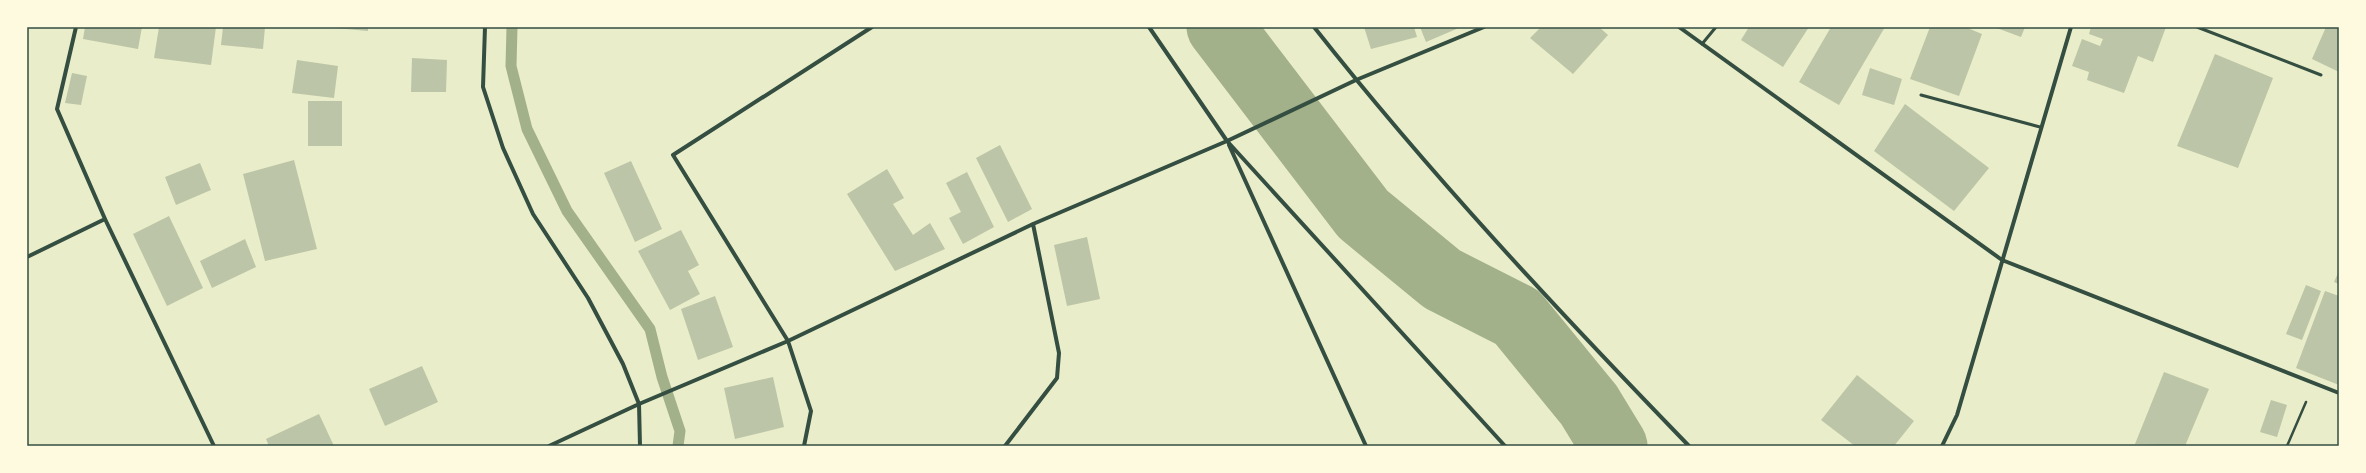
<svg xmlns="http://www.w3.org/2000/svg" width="2366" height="473" font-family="'IBM Plex Sans',sans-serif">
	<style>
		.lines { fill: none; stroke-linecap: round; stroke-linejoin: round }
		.stream { stroke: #a3b18a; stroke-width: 11 }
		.river { stroke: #a3b18a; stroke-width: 67 }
		.building { fill: #bcc5a7 }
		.path { stroke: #344e41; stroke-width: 2.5 }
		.service { stroke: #344e41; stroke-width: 3 }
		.minor { stroke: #344e41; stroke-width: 4 }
		.neatline { fill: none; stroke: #344e41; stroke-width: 1.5 }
	</style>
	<rect width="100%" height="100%" fill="#e9edc9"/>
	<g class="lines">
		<path class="stream" d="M512,27L511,66L527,129L567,211L650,329L662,377L680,431L678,446"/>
		<path class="river" d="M1220,27L1363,214L1442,279L1517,317L1589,405L1614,446"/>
	</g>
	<path class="building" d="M85,27H142L138,49L83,39Z
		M159,27H216L211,65L154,58Z
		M223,27H265L263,49L221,45Z
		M324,27H368V31Z
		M1364,27H1414L1417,37L1371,49Z
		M1420,27H1461L1426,42Z
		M1541,27H1599L1608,35L1573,74L1530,38Z
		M1749,27H1809L1783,67L1741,40Z
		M1831,27H1885L1839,105L1799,82Z
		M1930,27H1965L1982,34L1959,96L1910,79Z
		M1994,27H2025L2021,37Z
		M2091,27H2166L2153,62L2138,56L2124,93L2087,80L2089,72L2072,66L2082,39L2100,46L2103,39L2089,34Z
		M2326,27H2339V72L2312,59Z
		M2215,54L2273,78L2238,168L2177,146Z
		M412,58L447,60L446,92H411Z
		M297,60L338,66L334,98L292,93Z
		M1870,68L1902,79L1894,105L1862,95Z
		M72,73L87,76L81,105L65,103Z
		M308,101H342V146H308Z
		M1905,104L1989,168L1954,211L1874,151Z
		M1000,145L1032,209L1008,222L976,158Z
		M294,160L317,249L265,261L243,174Z
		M631,161L662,229L635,242L604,173Z
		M200,163L211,190L176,205L165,177Z
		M887,169L904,198L893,204L913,235L930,223L945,249L895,271L847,194Z
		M967,172L994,227L963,244L949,218L961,212L946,183Z
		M169,216L203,288L167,306L133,234Z
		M681,230L699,265L688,271L700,294L670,310L638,251Z
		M1087,237L1100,299L1067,306L1054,245Z
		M245,239L256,267L212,288L200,261Z
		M2339,271V284L2334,282Z
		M2306,285L2321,291L2302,340L2286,334Z
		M2325,291L2339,296V385L2296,368Z
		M715,296L733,347L698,360L681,309Z
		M422,366L438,402L385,426L369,389Z
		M2164,372L2209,389L2185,446L2135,444Z
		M1857,375L1914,421L1894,446H1855L1821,420Z
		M773,377L784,427L735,439L724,388Z
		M2271,400L2287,405L2277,437L2260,432Z
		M319,414L334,446H269L266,439Z"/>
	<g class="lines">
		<path class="path" d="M2287,446L2306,402"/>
		<path class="service" d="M2197,27L2321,75
			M1702,44L1716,27
			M1921,95L2040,127"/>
		<path class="minor" d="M76,27L57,109L105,219L214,446
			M485,27L483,87L503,148L533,214L588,298L623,364L639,404L640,446
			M1149,27L1227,141L1505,446
			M1314,27C1430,174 1559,312 1689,446
			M1679,27L2002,260L2339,393
			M1229,145L1366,446
			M27,257L105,219
			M549,446L639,404L788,341L1033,224L1227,141L1356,80L1484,27
			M804,446L811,411L788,341L673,155L872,27
			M1005,446L1057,378L1059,353L1033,224
			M1942,446L1957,415L2071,27"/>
	</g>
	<rect width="2366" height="473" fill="none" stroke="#fefae0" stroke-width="56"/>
	<rect x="28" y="28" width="2310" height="417" class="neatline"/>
</svg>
